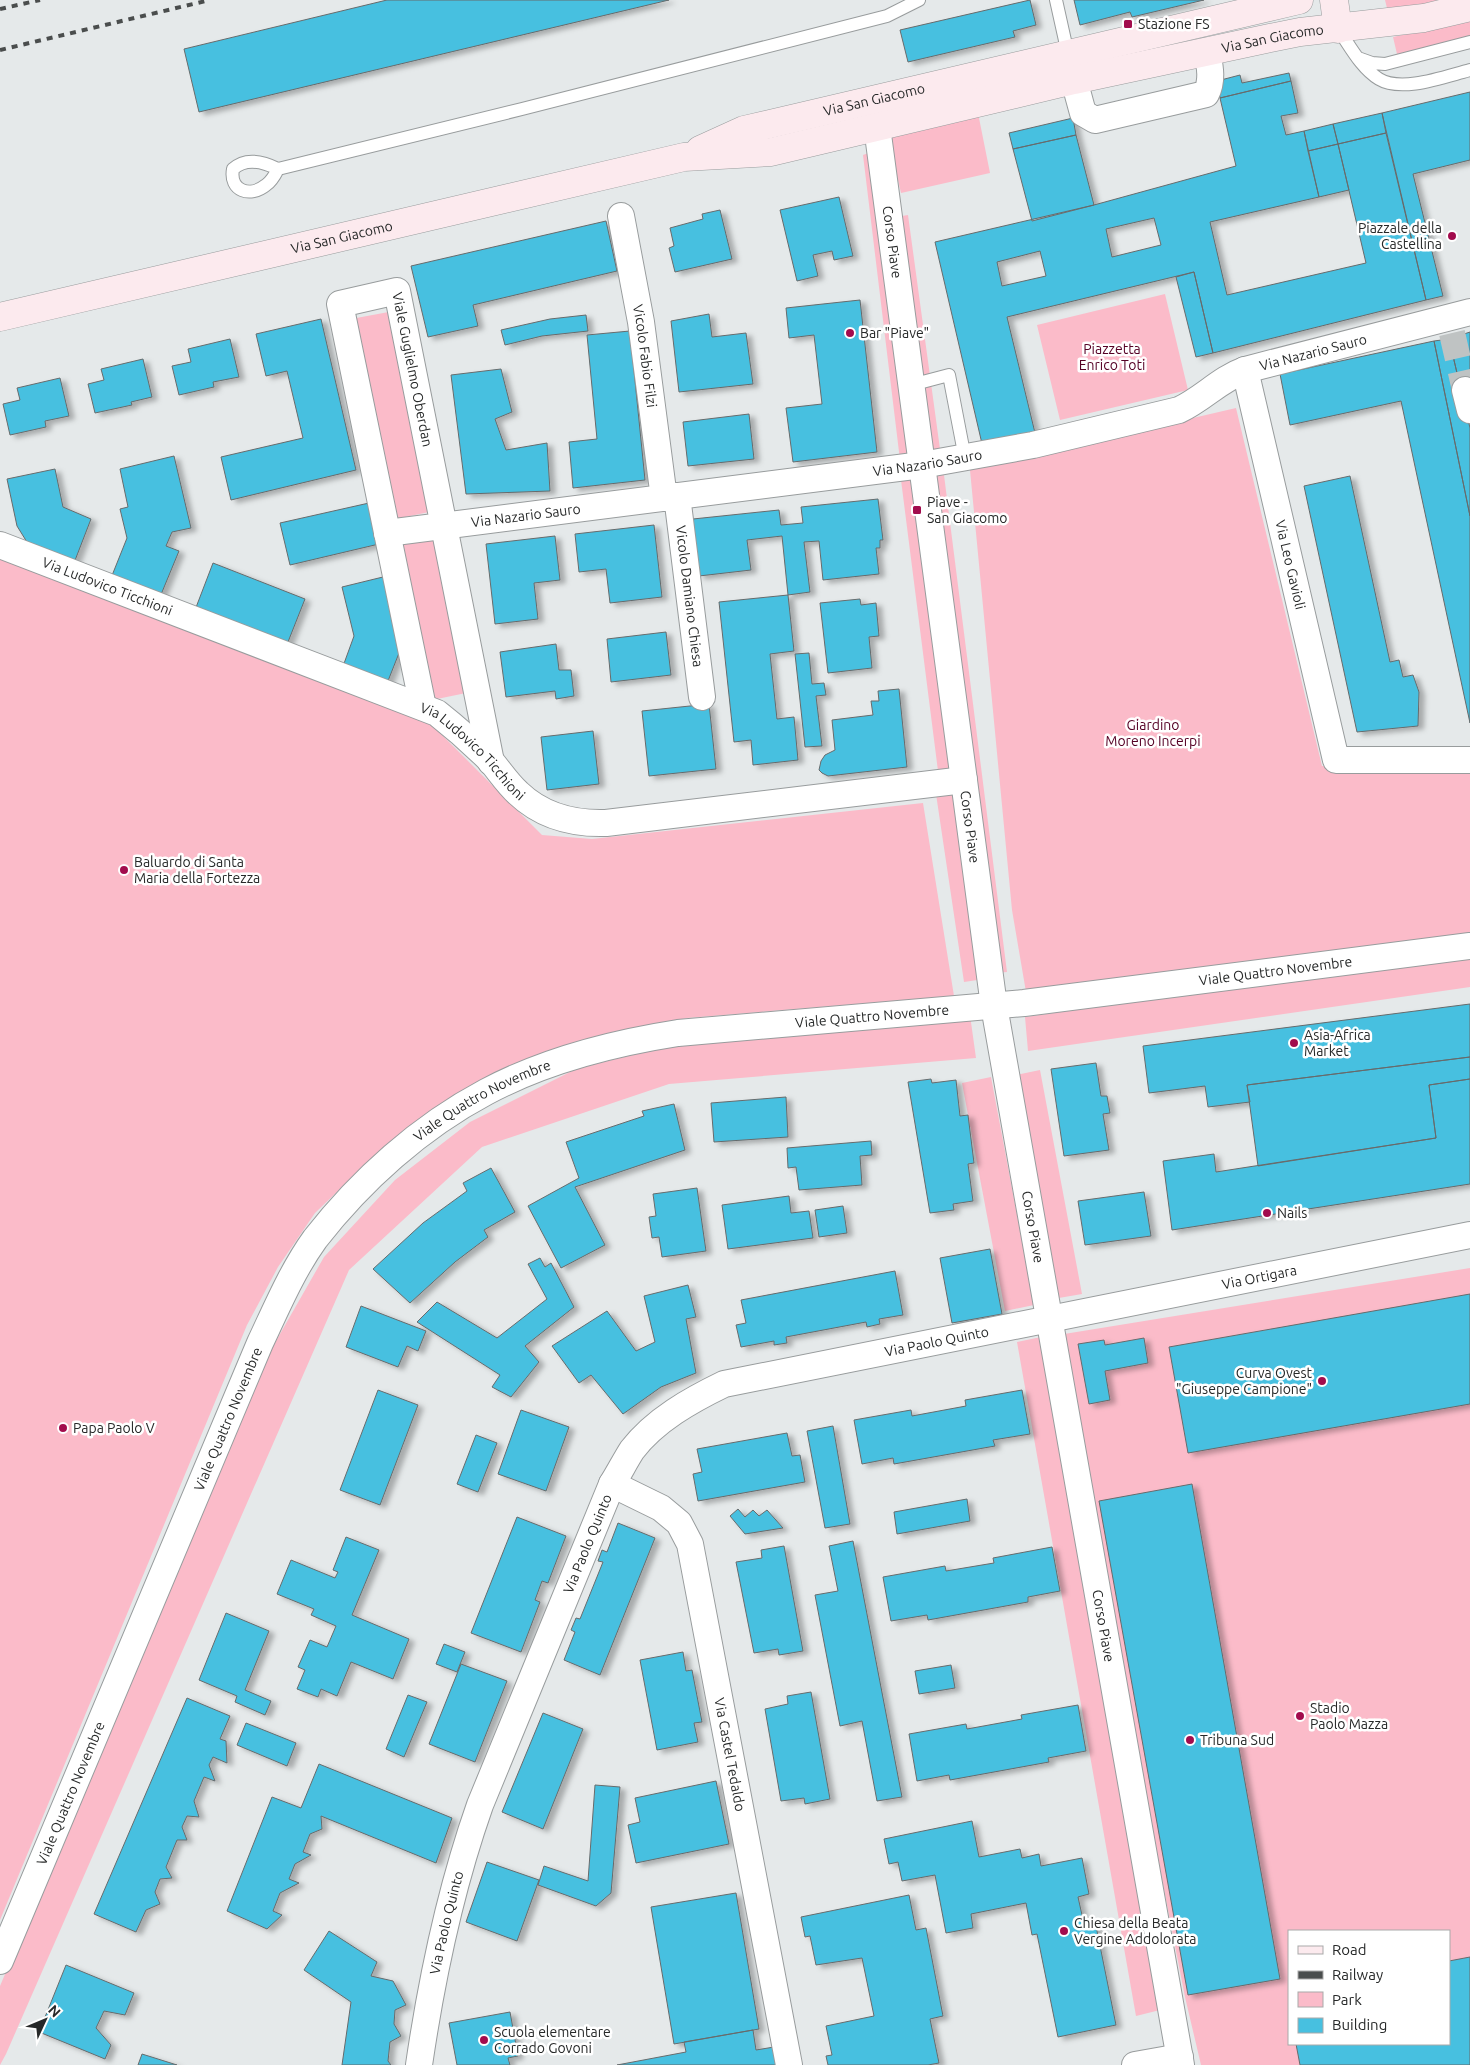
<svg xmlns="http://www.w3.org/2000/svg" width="1470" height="2065" font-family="Ubuntu,sans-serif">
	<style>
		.green { fill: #fbbbc9; fill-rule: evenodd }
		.building { fill: #47c0e0; stroke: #676b6c; fill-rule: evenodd; filter: url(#shadow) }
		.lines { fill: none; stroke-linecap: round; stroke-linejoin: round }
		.street-tunnel { stroke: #bfc3c3; stroke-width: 26; stroke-dasharray: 26 13; stroke-linecap: butt }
		.lane-casing { stroke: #989c9d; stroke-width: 14 }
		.street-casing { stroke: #989c9d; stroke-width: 28 }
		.secondary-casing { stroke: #989c9d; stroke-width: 29 }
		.lane { stroke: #fff; stroke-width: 12 }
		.street { stroke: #fff; stroke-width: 26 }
		.secondary { stroke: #fceaee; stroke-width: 28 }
		.rail { stroke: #4a4d4d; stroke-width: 4; stroke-dasharray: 6 6; stroke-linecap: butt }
		.poi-dot { fill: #a20c4d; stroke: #fff; stroke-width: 2 }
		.labels { text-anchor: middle; stroke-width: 5; stroke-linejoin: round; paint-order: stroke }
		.poi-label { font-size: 14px; fill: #272929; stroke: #fff; text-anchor: start }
		.street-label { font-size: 14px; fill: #272929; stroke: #fff }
		.park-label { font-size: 14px; fill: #550125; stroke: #fff }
	</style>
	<defs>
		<filter id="shadow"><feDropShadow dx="5.5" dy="3" stdDeviation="2.5" flood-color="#0004"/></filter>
	</defs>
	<rect width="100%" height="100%" fill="#e5e9ea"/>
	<path class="green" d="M1385,0H1440L1388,12Z
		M1470,20V37L1397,54L1393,37Z
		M977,108L990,173L901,193L886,129Z
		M874,151L912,458L900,460L863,155Z
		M908,215L940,449L928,451L896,217Z
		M1165,294L1188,390L1060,420L1037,325Z
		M394,311L434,511L391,520L351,319Z
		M1236,408L1322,766H1470V937L1026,992L1012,910L970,470Z
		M944,475L1007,972L995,973L932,477Z
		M913,479L951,770L938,771L901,480Z
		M439,537L471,692L432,700L399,545Z
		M0,556L426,719L542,835L592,839L923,803L954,996L687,1018L598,1037L367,1163L315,1213L278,1267L247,1325L0,1920Z
		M956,792L984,979L964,982L936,794Z
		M1470,955V987L1028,1051L1025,1017Z
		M970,1015L976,1058L669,1084L482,1147L349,1270L6,2054L0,2065V1986L272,1348L324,1257L395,1180L470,1122L576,1069L680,1043Z
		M1040,1070L1082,1294L1053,1299L1011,1076Z
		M991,1077L1034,1305L1005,1311L962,1083Z
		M1470,1268V2065H1201L1185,1997L1088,1501L1058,1335ZM1289,1931H1449V2044H1289Z
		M1041,1337L1164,2009L1136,2016L1017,1342Z"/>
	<path class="building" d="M387,0H669L199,112L184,49Z
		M1030,0L1036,25L1013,31L1015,37L908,62L900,30Z
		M1074,0H1204L1132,17L1130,12L1080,25Z
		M1289,73L1291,81L1220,98L1217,81L1240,75L1242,83Z
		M1291,81L1298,113L1281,116L1286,135L1304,131L1319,197L1210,222L1227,295L1366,263L1338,144L1386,133L1426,300L1213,353L1194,272L1007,317L1036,437L983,448L935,242L1094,205L1236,166L1220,98ZM1154,218L1161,245L1112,257L1106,229ZM1040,251L1046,276L1002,286L997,262Z
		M1470,92V160L1413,174L1443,296L1426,300L1382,113Z
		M1382,113L1386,133L1338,144L1333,124Z
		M1073,118L1076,135L1013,149L1009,133Z
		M1333,124L1338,144L1308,151L1304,131Z
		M1076,135L1094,205L1032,221L1013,149Z
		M1338,144L1349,190L1319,197L1308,151Z
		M839,197L853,256L834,260L832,251L813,255L818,276L797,281L780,210Z
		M720,210L732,259L675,272L669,248L674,246L670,228L703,219L702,214Z
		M606,221L617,271L473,305L478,326L428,337L411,266Z
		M1194,272L1213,353L1196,357L1176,277Z
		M860,300L877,452L793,462L786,408L822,404L814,335L789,338L786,308Z
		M709,314L712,337L746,333L753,384L679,392L671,321Z
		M586,315L588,331L542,336L505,345L501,330L550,319Z
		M321,319L356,470L231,500L221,457L303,438L287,371L266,376L256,334Z
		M630,331L645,480L573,488L569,442L597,439L587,335Z
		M1470,332V388L1461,390L1449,339Z
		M230,339L239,377L213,382L214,387L179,395L172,366L191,362L188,349Z
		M1449,339L1470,428V516L1434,341Z
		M1434,341L1470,516V723L1401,401L1290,425L1280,374Z
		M143,359L152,397L131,402L132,405L95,413L88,384L104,380L101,369Z
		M501,369L512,412L495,419L506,450L547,443L550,491L466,494L451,375Z
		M60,378L69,416L45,421L46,427L10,435L3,404L20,400L17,388Z
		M749,414L754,459L688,466L683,422Z
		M174,456L191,528L172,532L166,546L179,551L160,597L111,578L127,538L120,509L128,507L120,469Z
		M55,469L63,507L91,519L74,563L30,547L17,526L7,479Z
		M1350,476L1390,662L1399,660L1403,677L1413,675L1419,692L1418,726L1357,732L1304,486Z
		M878,499L883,540H880V548H876L879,574L823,580L819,541L804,542L810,592L788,595L782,536L747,540L751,570L699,576L693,519L779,510L781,525L803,523L801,507Z
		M369,503L379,544L290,565L280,523Z
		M654,525L662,597L610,603L606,569L579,572L575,534Z
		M555,536L560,580L534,583L538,619L495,624L486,544Z
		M213,563L305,599L286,647L195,610Z
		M387,576L403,643L386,686L342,669L354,636L342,587Z
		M788,595L794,651L770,654L777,719L794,717L798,760L753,765L751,740L734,742L719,602Z
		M860,599L861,605L876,603L879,636L869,637L872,668L828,673L820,603Z
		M666,632L671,675L611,682L607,639Z
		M556,644L559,670H571L574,696L556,699L555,691L506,697L500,652Z
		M809,653L812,684L824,683L826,695L816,696L822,746L805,747L795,654Z
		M899,689L907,767L828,776L822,773L819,770L821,761L825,755L835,750L832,720L873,715L871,701H879L878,691Z
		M709,704L716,769L649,776L642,711Z
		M593,731L599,784L547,790L541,737Z
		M1470,1004V1057L1247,1085L1250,1102L1208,1107L1205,1086L1149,1093L1143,1046Z
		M1470,1057V1079L1429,1085L1436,1138L1258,1166L1247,1085Z
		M1096,1063L1101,1096H1107L1110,1113L1103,1114L1109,1150L1064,1156L1051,1069Z
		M931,1079L932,1083L956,1080L960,1116L968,1115L974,1163L968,1164L973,1201L953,1204L954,1210L930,1213L908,1082Z
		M1470,1079V1184L1172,1230L1163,1161L1214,1154L1216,1172L1436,1138L1429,1085Z
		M786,1097L788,1137L714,1142L711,1103Z
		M674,1104L685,1150L575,1187L605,1245L561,1268L528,1206L579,1178L566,1142L644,1116L642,1111Z
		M871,1141L872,1155L860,1156L862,1185L799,1190L796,1167L788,1168L787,1148Z
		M491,1168L515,1212L484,1230L488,1237L455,1262L410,1303L373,1269L423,1223L467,1191L463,1183Z
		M697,1188L706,1251L662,1257L659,1237L652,1238L649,1217L656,1216L653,1194Z
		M1144,1192L1151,1236L1085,1245L1078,1201Z
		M789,1196L791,1213L809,1211L813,1238L728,1249L722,1205Z
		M843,1206L847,1233L819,1237L815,1210Z
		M990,1249L1002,1314L952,1323L940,1258Z
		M540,1258L545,1267L551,1263L574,1307L525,1346L539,1362L511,1397L492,1387L500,1375L417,1322L437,1302L497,1338L547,1299L528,1264Z
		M895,1271L903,1315L879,1319L880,1324L867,1327L866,1322L786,1337L787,1343L774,1345V1341L741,1347L736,1325L746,1323L741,1300Z
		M688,1285L696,1317L686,1319L696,1373L661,1387L623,1414L591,1375L579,1383L552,1346L607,1311L636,1351L655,1342L644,1296Z
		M1470,1294V1404L1188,1453L1169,1347Z
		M361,1306L426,1331L418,1351L407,1346L398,1367L346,1347Z
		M1144,1338L1148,1363L1105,1371L1110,1400L1089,1404L1078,1344L1104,1340L1105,1345Z
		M378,1390L418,1405L380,1505L340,1490Z
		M1022,1390L1030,1434L993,1440L995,1446L894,1464L893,1458L862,1464L854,1420L911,1410L912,1416L966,1406L965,1400Z
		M521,1410L569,1427L546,1491L498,1474Z
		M833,1426L850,1524L825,1528L807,1431Z
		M787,1433L792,1456L800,1455L805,1482L698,1501L693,1474L702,1472L697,1449Z
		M476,1435L497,1443L478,1492L457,1484Z
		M1192,1484L1280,1979L1188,1995L1099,1501Z
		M967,1499L970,1521L897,1534L894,1512Z
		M738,1509L745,1517L753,1510L759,1516L767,1510L783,1528L745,1534L730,1516Z
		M517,1517L566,1536L548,1583L542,1581L535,1600L540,1602L521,1652L471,1633Z
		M618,1523L655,1538L600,1675L564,1660L575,1632L571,1630L576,1618L580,1619L603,1562L598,1561L602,1550L607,1552Z
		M346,1537L379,1550L352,1615L409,1639L393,1679L351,1662L337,1696L321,1689L318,1697L297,1689L305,1670L298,1667L310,1640L327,1647L336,1626L311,1615L314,1609L277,1594L291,1560L335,1578L338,1572L333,1570Z
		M853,1541L902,1797L877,1801L862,1721L840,1726L815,1595L838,1591L829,1546Z
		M784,1546L803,1651L779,1655L778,1649L754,1653L736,1562L762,1558L761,1550Z
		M1052,1547L1060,1591L1028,1597V1602L928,1620L927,1615L891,1621L883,1577L945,1566L946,1571L994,1563L993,1558Z
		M226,1613L269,1631L245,1690L271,1701L265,1715L235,1702L237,1696L199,1680Z
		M444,1644L465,1652L457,1672L436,1664Z
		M683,1652L686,1671L692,1670L702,1722L694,1723L698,1742L657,1750L640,1660Z
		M461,1664L507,1681L475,1762L429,1744Z
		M951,1665L955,1688L919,1694L915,1671Z
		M811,1692L830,1799L805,1804L804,1798L781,1801L765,1709L788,1704L787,1696Z
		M408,1695L427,1702L404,1757L386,1749Z
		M187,1698L230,1716L220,1739L226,1741L227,1763L213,1757L209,1765L215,1781L204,1777L194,1801L199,1817L187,1816L182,1827L187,1840H177L166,1867L172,1878L160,1879L155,1892L160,1904L146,1910L136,1932L94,1914Z
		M1078,1705L1086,1751L1048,1758L1049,1762L950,1780L949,1775L917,1781L909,1734L966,1724L967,1729L1022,1719L1021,1715Z
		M543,1713L583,1729L543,1829L502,1812Z
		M246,1723L296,1743L287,1766L237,1745Z
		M319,1764L452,1818L436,1863L321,1816L322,1829L310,1834L303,1852L311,1855L295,1864L289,1879L299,1883L280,1893L273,1911L282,1915L267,1929L227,1911L272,1797L301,1808Z
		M716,1781L729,1844L636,1863L628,1825L640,1822L635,1798Z
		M595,1785L620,1787L611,1893L596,1906L538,1885L544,1866L588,1881Z
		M972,1821L979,1857L1020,1849L1022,1858L1039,1854L1041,1866L1082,1858L1089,1894L1078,1897L1084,1924L1095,1921L1116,2025L1058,2037L1037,1934L1032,1935L1026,1903L971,1914L973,1928L946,1933L935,1875L902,1881L898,1862L889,1864L884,1839Z
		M487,1862L539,1880L517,1941L466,1922Z
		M736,1893L759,2029L674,2044L651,1907Z
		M909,1895L916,1930L926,1928L943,2016L930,2019L939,2063L928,2065H828L826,2056L832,2055L826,2026L874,2016L862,1958L816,1965L810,1936L805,1937L801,1917Z
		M329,1931L377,1962L371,1976L393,1981L406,2005L395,2010L394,2024L401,2036L390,2042L388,2061L391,2065H342L351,2002L304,1970Z
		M1470,1957V2065H1300L1296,2044H1449V1961Z
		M66,1965L134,1993L125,2015L104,2011L96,2028L111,2045L105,2059L39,2032Z
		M510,2012L518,2056L508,2058L510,2065H457L449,2023Z
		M753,2030L756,2050L774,2047L777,2065H617L686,2052L684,2042Z
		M142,2054L177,2065H138Z"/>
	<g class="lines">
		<path class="street-tunnel" d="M1452,333L1465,390"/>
		<g class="lane-casing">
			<path id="lane" d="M1056,0L1068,54
				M1338,29C1350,46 1361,68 1379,79C1402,93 1446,76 1470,70
				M1358,58L1372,63L1385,64L1470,42
				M278,169C275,175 272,181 266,185C250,198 229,191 233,169C246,157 264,162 278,169L522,109L887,16L919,0
				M911,385L949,375L965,458"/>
		</g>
		<g class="street-casing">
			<g id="street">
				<path d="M1074,80L1083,113L1095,120L1206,94C1213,80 1210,67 1207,51"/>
				<path id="s1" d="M877,127L994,1006L1181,2065"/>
				<path id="s2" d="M621,216L641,322L664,498"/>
				<path id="s3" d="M1245,370L1336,760H1470"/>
				<path d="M1465,390L1470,410"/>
				<path id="s4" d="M677,496L702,697"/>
				<path id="s5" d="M387,533L922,465L1033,445L1179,410C1203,399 1220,379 1245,370L1470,312"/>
				<path id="s6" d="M0,545L437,713C456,728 474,744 491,761C500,772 508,784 518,793C542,816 574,824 606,823L964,780"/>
				<path id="s7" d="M423,707L340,304L397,291L491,762"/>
				<path id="s8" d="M612,1484L661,1508L679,1523L690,1544L789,2065"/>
				<path id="s9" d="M0,1961L260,1343C277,1307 292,1271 315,1239C361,1180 420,1127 486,1092C544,1061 614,1043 678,1033L1024,1003L1470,946"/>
				<path id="s10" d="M419,2065C432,1976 450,1890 480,1805L612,1484C619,1473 625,1461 632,1450C655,1420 691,1400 724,1384L1470,1235"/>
				<path d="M1135,2065L1180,2057"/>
			</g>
		</g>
		<g class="secondary-casing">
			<g id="secondary">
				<path d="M1334,0L1338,29"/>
				<path id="s11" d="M700,150L744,130L1299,0"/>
				<path id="s12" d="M0,317L684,157L771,152L1074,80L1270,38L1300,32L1424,18L1470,7"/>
			</g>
		</g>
		<use href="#lane" class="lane"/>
		<use href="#street" class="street"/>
		<use href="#secondary" class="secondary"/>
		<path class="rail" d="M0,9L40,0
			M0,50L210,0"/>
	</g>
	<g class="poi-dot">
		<rect x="1123" y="19" width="10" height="10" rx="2.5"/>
		<circle cx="1452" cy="236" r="5"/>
		<circle cx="850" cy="333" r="5"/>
		<rect x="912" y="505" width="10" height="10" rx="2.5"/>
		<circle cx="124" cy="870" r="5"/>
		<circle cx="1294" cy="1043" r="5"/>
		<circle cx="1267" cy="1213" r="5"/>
		<circle cx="1322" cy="1381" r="5"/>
		<circle cx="63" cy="1428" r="5"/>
		<circle cx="1300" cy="1716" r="5"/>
		<circle cx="1190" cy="1740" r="5"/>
		<circle cx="1064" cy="1931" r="5"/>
		<circle cx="484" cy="2040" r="5"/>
	</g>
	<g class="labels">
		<g class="poi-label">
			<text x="1138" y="29">Stazione FS</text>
			<text x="1442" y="233" text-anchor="end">Piazzale della<tspan x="1442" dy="16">Castellina</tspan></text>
			<text x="860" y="338">Bar "Piave"</text>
			<text x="927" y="507">Piave -<tspan x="927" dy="16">San Giacomo</tspan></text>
			<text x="134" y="867">Baluardo di Santa<tspan x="134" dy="16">Maria della Fortezza</tspan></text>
			<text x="1304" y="1040">Asia-Africa<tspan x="1304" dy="16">Market</tspan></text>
			<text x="1277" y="1218">Nails</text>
			<text x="1312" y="1378" text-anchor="end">Curva Ovest<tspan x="1312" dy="16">"Giuseppe Campione"</tspan></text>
			<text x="73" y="1433">Papa Paolo V</text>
			<text x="1310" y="1713">Stadio<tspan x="1310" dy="16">Paolo Mazza</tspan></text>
			<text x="1200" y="1745">Tribuna Sud</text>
			<text x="1074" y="1928">Chiesa della Beata<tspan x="1074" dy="16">Vergine Addolorata</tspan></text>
			<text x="494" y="2037">Scuola elementare<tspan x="494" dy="16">Corrado Govoni</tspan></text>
		</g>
		<g class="street-label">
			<text dy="5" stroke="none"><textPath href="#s12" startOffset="1304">Via San Giacomo</textPath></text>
			<text dy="5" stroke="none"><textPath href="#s11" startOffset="182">Via San Giacomo</textPath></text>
			<text dy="5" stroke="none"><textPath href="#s12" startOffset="351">Via San Giacomo</textPath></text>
			<text dy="5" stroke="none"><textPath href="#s1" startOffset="116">Corso Piave</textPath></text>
			<text dy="5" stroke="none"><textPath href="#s5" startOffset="950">Via Nazario Sauro</textPath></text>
			<text dy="5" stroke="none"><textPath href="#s2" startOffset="142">Vicolo Fabio Filzi</textPath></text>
			<text dy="5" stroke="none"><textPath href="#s7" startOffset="550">Viale Guglielmo Oberdan</textPath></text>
			<text dy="5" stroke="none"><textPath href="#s5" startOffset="545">Via Nazario Sauro</textPath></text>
			<text dy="5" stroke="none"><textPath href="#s5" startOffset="140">Via Nazario Sauro</textPath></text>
			<text dy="5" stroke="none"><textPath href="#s3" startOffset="200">Via Leo Gavioli</textPath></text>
			<text dy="5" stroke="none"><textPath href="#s6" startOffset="115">Via Ludovico Ticchioni</textPath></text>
			<text dy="5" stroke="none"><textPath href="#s4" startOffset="101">Vicolo Damiano Chiesa</textPath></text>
			<text dy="5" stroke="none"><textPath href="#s6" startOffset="520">Via Ludovico Ticchioni</textPath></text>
			<text dy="5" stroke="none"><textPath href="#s1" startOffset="706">Corso Piave</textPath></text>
			<text dy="5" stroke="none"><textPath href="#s9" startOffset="1818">Viale Quattro Novembre</textPath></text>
			<text dy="5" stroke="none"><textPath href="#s9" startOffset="1412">Viale Quattro Novembre</textPath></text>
			<text dy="5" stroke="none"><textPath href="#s9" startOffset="1008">Viale Quattro Novembre</textPath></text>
			<text dy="5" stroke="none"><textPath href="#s1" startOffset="1111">Corso Piave</textPath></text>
			<text dy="5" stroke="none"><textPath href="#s10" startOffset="1314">Via Ortigara</textPath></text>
			<text dy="5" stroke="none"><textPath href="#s10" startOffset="985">Via Paolo Quinto</textPath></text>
			<text dy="5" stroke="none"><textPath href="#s9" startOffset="588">Viale Quattro Novembre</textPath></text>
			<text dy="5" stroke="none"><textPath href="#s10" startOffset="550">Via Paolo Quinto</textPath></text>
			<text dy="5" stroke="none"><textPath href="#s1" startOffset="1516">Corso Piave</textPath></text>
			<text dy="5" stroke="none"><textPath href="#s8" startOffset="316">Via Castel Tedaldo</textPath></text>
			<text dy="5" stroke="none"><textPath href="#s9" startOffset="182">Viale Quattro Novembre</textPath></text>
			<text dy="5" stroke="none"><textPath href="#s10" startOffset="145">Via Paolo Quinto</textPath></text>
		</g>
		<g class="park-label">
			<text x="1112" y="354">Piazzetta<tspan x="1112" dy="16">Enrico Toti</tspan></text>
			<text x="1153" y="730">Giardino<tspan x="1153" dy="16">Moreno Incerpi</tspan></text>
		</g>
	</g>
	<rect x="1288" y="1930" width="162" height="115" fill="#ffffff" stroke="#a9a9a9"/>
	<rect x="1298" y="1946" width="25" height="8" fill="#fceaee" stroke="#a9a9a9"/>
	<text x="1332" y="1955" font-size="15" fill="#272929">Road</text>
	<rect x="1298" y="1971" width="25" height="8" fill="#4a4d4d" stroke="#a9a9a9"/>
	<text x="1332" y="1980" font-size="15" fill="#272929">Railway</text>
	<rect x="1298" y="1992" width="25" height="15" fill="#fbbbc9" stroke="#a9a9a9"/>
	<text x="1332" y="2005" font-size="15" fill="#272929">Park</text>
	<rect x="1298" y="2018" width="25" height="15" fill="#47c0e0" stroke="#a9a9a9"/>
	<text x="1332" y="2030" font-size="15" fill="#272929">Building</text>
	<g transform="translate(45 2020) rotate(46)" stroke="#ffffff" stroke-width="4" paint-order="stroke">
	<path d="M0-4L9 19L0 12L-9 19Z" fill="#272929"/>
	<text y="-8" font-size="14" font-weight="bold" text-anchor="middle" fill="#272929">N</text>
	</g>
</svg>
